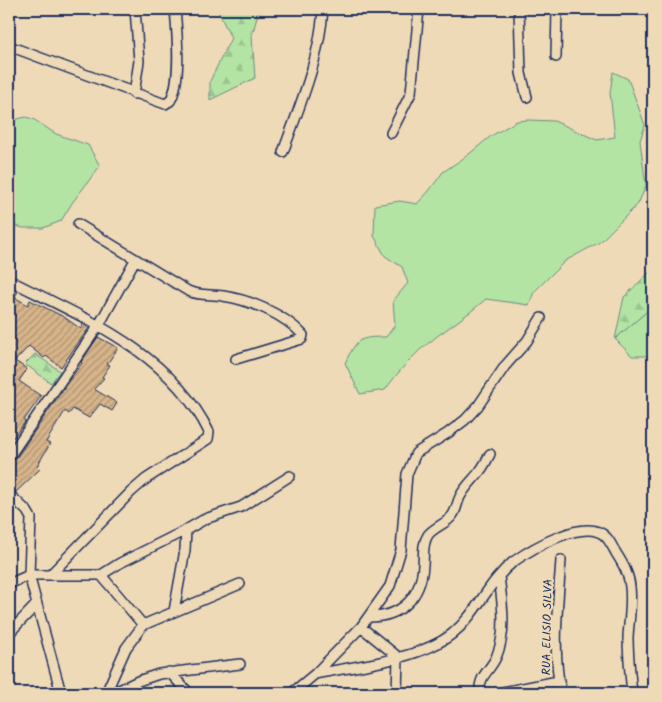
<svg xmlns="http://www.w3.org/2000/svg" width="662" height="702" font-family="Kalam,sans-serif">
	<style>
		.green { fill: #b4e4a4; stroke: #688a81 }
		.forest { fill: url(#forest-firs); stroke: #688a81 }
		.building { fill: url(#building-hatch); stroke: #1b2f5e }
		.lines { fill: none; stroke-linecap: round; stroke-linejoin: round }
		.street-casing { stroke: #1b2f5e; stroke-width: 12 }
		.street { stroke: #efdab8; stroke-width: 9 }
		.labels { text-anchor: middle; stroke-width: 4.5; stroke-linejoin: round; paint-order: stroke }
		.street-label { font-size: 12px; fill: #1b2f5e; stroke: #efdab8 }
	</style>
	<defs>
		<pattern id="forest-firs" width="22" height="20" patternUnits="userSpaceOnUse" patternTransform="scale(1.25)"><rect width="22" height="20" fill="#b4e4a4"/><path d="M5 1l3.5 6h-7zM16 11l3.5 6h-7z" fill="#9ac490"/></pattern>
		<pattern id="building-hatch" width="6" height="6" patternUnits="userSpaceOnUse" patternTransform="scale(1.25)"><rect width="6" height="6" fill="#d7b489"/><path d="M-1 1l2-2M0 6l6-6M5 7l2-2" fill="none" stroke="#ae9373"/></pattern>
	</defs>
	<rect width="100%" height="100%" fill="#efdab8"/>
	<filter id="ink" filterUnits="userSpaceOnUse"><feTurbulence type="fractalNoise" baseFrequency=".02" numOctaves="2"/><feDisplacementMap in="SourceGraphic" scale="10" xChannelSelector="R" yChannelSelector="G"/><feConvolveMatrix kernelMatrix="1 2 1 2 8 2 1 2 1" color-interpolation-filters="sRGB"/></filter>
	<g filter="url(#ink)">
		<path class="green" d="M613,72L628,79L645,125L640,141L646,186L638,204L600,242L565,261L534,292L529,305L486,299C466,317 442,331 421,349C407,362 396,375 385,390L360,394L345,363C357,339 358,337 386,337L395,325L393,301L408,283L402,267L385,256L374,236L375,205L400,201L417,204L429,191L443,172L468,155L491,136L517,121L528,120L554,121L597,140L615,137L610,93Z
			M26,117L33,119L56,134L88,145L100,166L72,203L61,221L43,228H23L9,224V121Z
			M653,306V356H632L615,339Z"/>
		<path class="forest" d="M220,9H265L258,13L252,36L255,78L210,100V81L231,38L219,13Z
			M653,269V306L615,339L624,297Z
			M35,354L60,371L51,383L25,364Z"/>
		<path class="building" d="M9,287L18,292L14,297L28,305L30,300L64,317L81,329L83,324L89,328L61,367L46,356L44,358L29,346L15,361L27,369L19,381L41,396L24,420L25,422L9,443V415L12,411L9,408V376L13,371L10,367L9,368Z
			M98,337L118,348L107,364L110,365L102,377L104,378L94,389L117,403L112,411L100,404L89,418L73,409L69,414L65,411L46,442L50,444L37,466L40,469L16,492L10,487L14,481L9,478V463L12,462L17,457L70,379L82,363L81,362Z"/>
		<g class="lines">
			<g class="street-casing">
				<path id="street" d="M519,9L521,73L527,97
					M9,46L165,104L170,101C182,82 177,31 175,9
					M556,57L557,9
					M134,94L139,61L135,9
					M391,133L411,93L419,9
					M283,152C300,105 320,58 323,9
					M78,224L188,291C199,296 211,294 223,296C250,300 284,314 303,335L302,339L236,359
					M9,280C84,318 170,352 209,432L208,439L146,479L131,492L51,574
					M9,457L99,325L135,260
					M9,494L27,511L31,518L29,575L61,693
					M101,575L143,625
					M9,584L29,575H101L120,563L186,530L205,519L241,507L290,476
					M174,611L185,550L186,530
					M369,617C401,617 421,598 423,565C424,555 422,544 428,535C434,527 446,524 452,516C457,510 457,501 461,495C466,486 474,479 480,471C484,466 487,460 490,454
					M361,627L398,657L397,693
					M9,633L37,604
					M169,672L189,693
					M315,674C355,666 419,660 452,634C477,614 488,582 513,562C531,549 586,516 606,537C610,541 613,548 616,553C623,564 629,574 630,587C632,604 629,620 628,637C628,656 630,674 632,693
					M106,693L126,648L143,625L240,584
					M113,693L138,681L159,674L240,664
					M292,693L315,674L361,627L390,586L401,550L407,474L416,453L448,433L465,420L478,406L505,366L527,341L541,318
					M480,693C478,675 491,671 497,655C507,631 502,601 499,576
					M498,693L558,681
					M561,693C552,650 558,604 561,560"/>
			</g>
			<use href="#street" class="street"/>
		</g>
	</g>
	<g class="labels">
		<g class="street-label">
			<text transform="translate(547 627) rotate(-89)" y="4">RUA ELISIO SILVA</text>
		</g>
	</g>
	<rect width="662" height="702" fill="none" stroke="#efdab8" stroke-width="30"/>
	<rect x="15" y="15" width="632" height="672" fill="none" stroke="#1b2f5e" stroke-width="2" filter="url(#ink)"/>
</svg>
